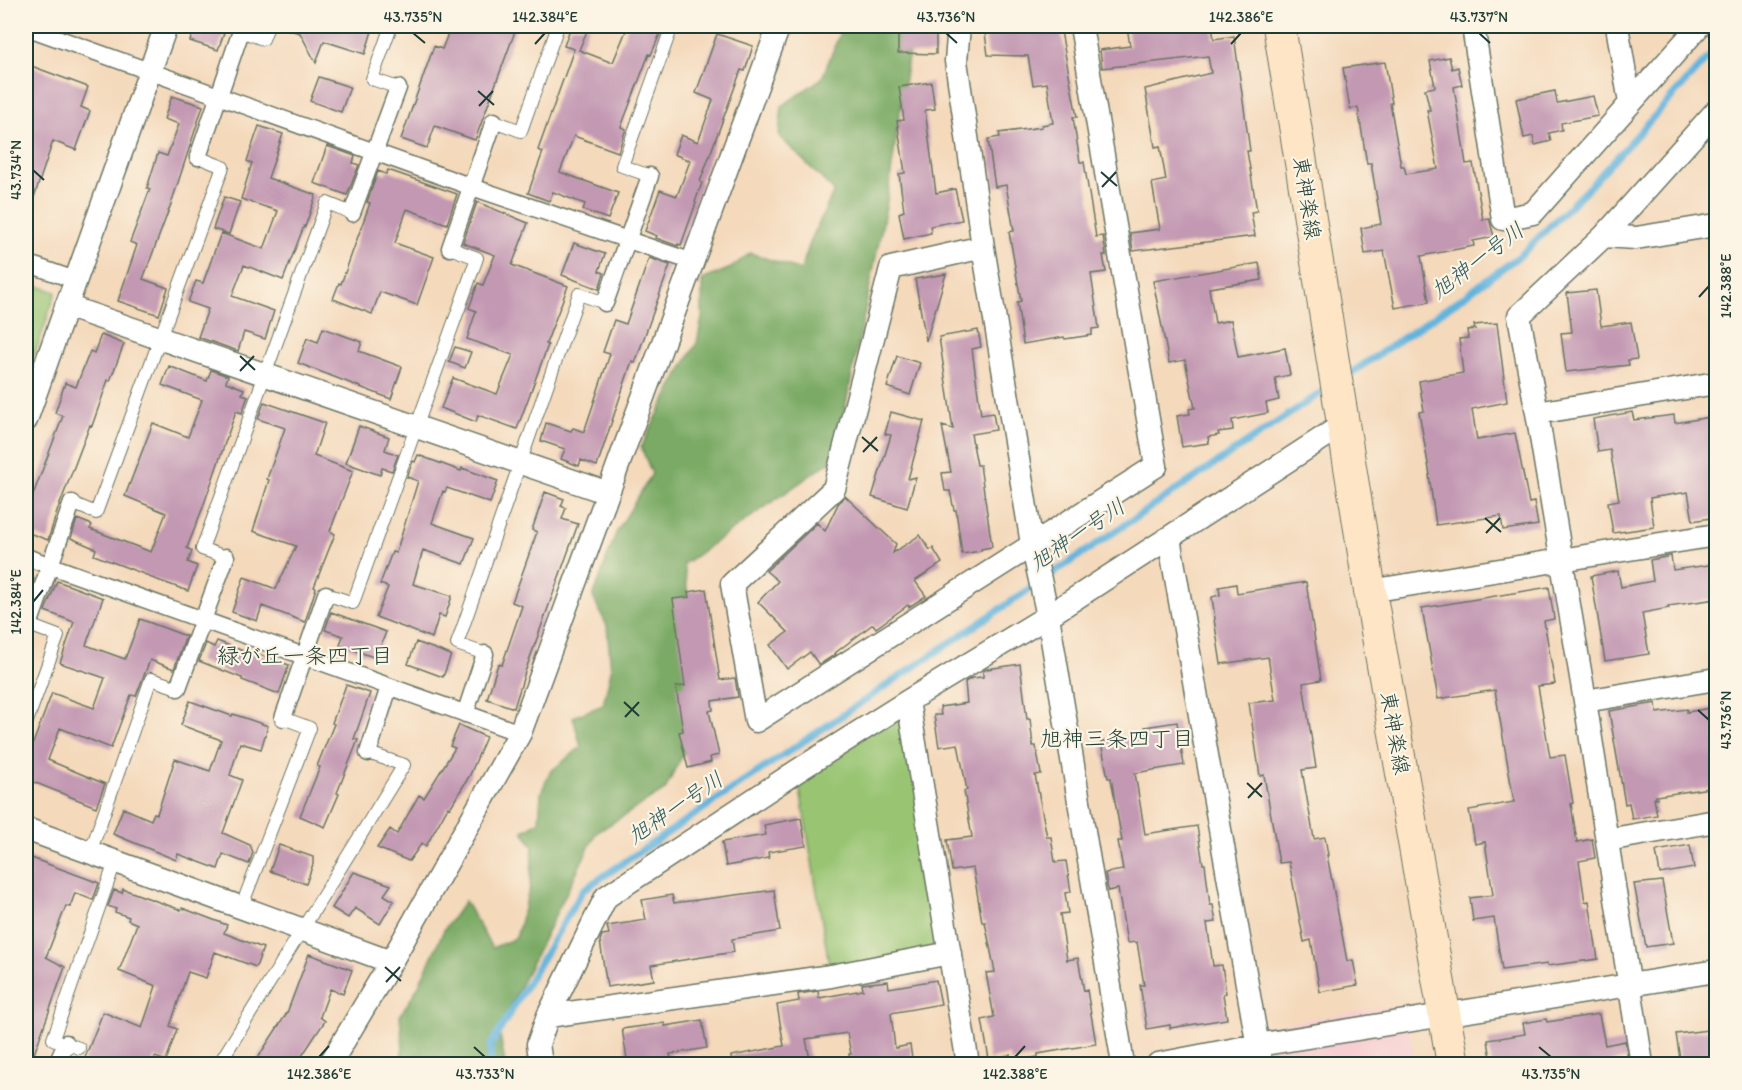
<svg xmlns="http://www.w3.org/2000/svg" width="1742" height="1090" font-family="Itim,'Klee One',sans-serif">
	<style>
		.built { fill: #f7cfd2 }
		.green { fill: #99c573; stroke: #5c8154; stroke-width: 1.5 }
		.forest { fill: #7aaa65; stroke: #4c744c; stroke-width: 1.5 }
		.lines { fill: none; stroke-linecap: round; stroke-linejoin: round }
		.stream { stroke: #62b4dd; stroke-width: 7 }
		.building { fill: #c298b2 }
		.service-casing { stroke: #6a7463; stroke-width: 14 }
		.pedestrian-casing { stroke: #6a7463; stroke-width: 19 }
		.minor-casing { stroke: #6a7463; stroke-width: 25 }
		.secondary-casing { stroke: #6a7463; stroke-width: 34 }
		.service { stroke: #fff; stroke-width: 12 }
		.pedestrian { stroke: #fff; stroke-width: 16 }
		.minor { stroke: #fff; stroke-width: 22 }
		.secondary { stroke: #fde5c5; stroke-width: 32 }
		.ticks { fill: none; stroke: #1f3d34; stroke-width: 2 }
		.labels { text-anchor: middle; stroke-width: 4.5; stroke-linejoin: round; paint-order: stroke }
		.street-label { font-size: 21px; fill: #1f3d34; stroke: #fcf5e5 }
		.water-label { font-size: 22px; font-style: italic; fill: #305b5e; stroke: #fcf5e5 }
		.neighbourhood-label { font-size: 22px; fill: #1f3d34; stroke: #fcf5e5 }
		.neatline { fill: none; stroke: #1f3d34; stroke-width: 2 }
		.ticks-label { font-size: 15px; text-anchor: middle; fill: #1f3d34 }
	</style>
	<rect width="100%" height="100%" fill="#fcf5e5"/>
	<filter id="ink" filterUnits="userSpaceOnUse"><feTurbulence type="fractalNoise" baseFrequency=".0167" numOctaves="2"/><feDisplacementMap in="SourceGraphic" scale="12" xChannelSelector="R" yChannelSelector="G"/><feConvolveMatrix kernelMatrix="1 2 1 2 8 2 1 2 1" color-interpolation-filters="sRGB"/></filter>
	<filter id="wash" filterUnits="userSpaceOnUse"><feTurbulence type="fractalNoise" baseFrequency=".008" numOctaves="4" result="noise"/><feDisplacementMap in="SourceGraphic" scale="24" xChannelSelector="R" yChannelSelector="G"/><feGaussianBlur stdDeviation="1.35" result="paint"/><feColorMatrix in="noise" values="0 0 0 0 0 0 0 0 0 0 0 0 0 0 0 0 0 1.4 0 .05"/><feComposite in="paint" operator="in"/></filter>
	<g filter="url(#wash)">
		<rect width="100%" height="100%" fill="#f4d9bb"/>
		<path class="built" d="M1405,1004L1415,1064H1247L1241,1030Z"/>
		<path class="green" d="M26,282L56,292L26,380Z
			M908,701L950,953L831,976L797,771Z"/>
		<path class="forest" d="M841,26H911L910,44L886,207L835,458L684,564L700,698L692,736L665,790L596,833L499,1029L505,1064H398L403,1049L400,1016L418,987L444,930L465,901L492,948L516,938L530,887L533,846L523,831L539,822L541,793L550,772L581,747L573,717L603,705L611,671L607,626L593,597L616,533L652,474L641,447L678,375L697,343L702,318V280L731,268L750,253L801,270L811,240L834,191L779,136L782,106L822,78L838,38Z"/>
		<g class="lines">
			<path class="stream" d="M1345,377L1459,300L1522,254L1590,186L1716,49
				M490,1064L491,1045L583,890L1328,388"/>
		</g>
		<g id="blocks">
			<path class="building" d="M195,26H213L225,30L218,50L190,41Z
				M287,26H357L372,31L365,54L324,41L316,63L300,33L286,29Z
				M451,26H517L475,140L435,126L427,148L401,139L434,46L442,49Z
				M571,26H589L579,50L610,62H613L628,26H652L662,29L651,55L649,54L621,127L626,129L618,152L574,136L560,172L618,193L608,219L583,210L585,204L553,192L549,201L528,193L543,152L538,150L574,49L564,46Z
				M984,26H1060L1077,117H1073L1080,162H1084L1096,237L1103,236L1106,255H1103L1106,272L1091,274L1099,328L1092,329V335L1065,339L1064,337L1023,344L1017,302L1021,301L1009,232L1014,231L1006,185L995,187L988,139L1000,137L999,133L1042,127V125L1053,123L1047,83L1033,85L1028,56L988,55Z
				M1127,26H1212L1214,39L1234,36L1250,151H1247L1257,211L1251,212L1255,236L1133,251L1130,233L1160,229L1152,183L1166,180L1160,146L1155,147L1145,89L1211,73L1208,56L1102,68L1100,50L1130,46Z
				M898,27L936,28V54L898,53Z
				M717,34L753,46L745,71L741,70L700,182L702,183L695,202L696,203L681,245L678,244V246L656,238L657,236L645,231L660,190L677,196L690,161L674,154L681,135L698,142L713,100L696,93Z
				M1449,57L1452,69L1458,67L1462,85L1454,87L1466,164L1473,163L1483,220L1489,218L1494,237L1473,241L1474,246L1421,256L1429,302L1395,308L1384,251L1365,254L1361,228L1381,224L1371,163L1367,164L1358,108L1350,109L1343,68L1385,62L1392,103H1390L1401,166H1404L1406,174L1438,169L1427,110H1430L1425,89L1435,87L1430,61Z
				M26,64L88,87L81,107L90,111L76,150L53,141L28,215L26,214Z
				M319,77L350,87L341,112L310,101Z
				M931,82L935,109L925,110L936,193L955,189L962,220L930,226L931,233L904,239L899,213L904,211L899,174L905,173L897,121L904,120L899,87Z
				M1555,91L1557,103L1593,96L1598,116L1561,123L1562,130L1549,133L1551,141L1535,145L1533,136L1524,138L1516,99Z
				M172,96L203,106L171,204L143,279L168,288L159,315L118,301L137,245L130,242L150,189L147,188L158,153L167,156L179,124L164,119Z
				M259,126L283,134L268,178L316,195L305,227L304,226L283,280L244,265L232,296L274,311L265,339L244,332L238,351L198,337L208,309L188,302L196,281L203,283L221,233L264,249L278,211L241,199L252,163L247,161Z
				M327,146L355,156L353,163L359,165L347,195L314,183Z
				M388,170L457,194L447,224L407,209L395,243L434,257L417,305L380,292L372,314L333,299L339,283L341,284L370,203L367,202L378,171L386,174Z
				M224,197L240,202L229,234L213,229Z
				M477,202L528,223L512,265L568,286L546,344L548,345L517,429L478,415L476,422L441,408L453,378L497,394L513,355L467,339L476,311L469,308L478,283L483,285L495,255L463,243Z
				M574,243L605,254L599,271L604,273L599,289L562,275Z
				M649,258L670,265L635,363L632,361L597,466L581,460L579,466L561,459L565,449L541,441L546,423L571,431L573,428L584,432L610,354L603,352L614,320L626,324Z
				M1259,263L1262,280L1209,288L1215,323L1231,320L1238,357L1285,348L1290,375L1275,378L1279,400L1266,403L1268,413L1232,420L1233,430L1218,432L1219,435L1208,437L1209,443L1182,447L1177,416L1190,414L1189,409L1195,408L1185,360L1169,363L1153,281Z
				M946,274L926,341L915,279Z
				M1596,290L1601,326L1631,322L1637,359L1628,360L1629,365L1566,372L1561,333L1572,332L1567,293Z
				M1497,323L1507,402L1472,409L1477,440L1515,433L1529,503L1534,502L1538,525L1503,530L1501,516L1436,525L1429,475H1430L1419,412L1424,411L1419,381L1463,373L1459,339L1468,338L1467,330L1475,329L1474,325Z
				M323,328L362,342L359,351L402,367L391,399L298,363L307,338L318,342Z
				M978,330L981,347L972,349L981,415L993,413L996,430L971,434L977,465H980L992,547L981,549V551L962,554L956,510H954L950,491H945L942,473L951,472L942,426L953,429L939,337Z
				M101,335L124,344L110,381L108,380L92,426L90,425L58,509L48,540L26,532V498L31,500L63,416L55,413L65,383L76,387L90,351L94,353Z
				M455,347L471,352L465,368L449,362Z
				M897,356L920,363L910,395L887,387Z
				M169,366L207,381L211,370L228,376L226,382L244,389L242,394L248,396L242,413L236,411L203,507L187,548L192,551L188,562L197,566L188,591L149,577V576L94,555L96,549L71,538L77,519L92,525L90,529L151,552L166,513L125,496L153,423L188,437L202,400L162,385Z
				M264,402L325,423L314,456L353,471L330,531L335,534L314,587L316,588L305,622L262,606L257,621L232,612L244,577L276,589L296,546L253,531L269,480L267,479L285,428L258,419Z
				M891,412L924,421L908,479L916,477L907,508L872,497L891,435L885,434Z
				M1632,412L1634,420L1674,415L1675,423L1716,416V517L1693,521L1688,492L1650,498L1654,527L1613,533L1608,502L1619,500L1610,450L1598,452L1593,419Z
				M359,426L389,437L385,450L398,455L392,471L382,468L380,475L346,463Z
				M418,455L461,471L462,468L498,481L490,503L447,488L445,492L443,491L432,523L474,538L464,564L423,550L413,584L452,596L445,617L439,615L432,638L376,617L388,587L380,584L392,552L396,553L418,481L407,477L413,461L415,462Z
				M545,492L564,499L561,506L566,508L562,519L578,524L525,672L514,708L487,699L498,664L502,665L522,606L512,602L537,532L532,530Z
				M845,496L896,544L893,553L920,535L930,550L933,548L942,563L915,581L926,596L909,607L908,605L876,628L873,624L835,653L836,654L819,665L810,652L787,669L770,645L788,632L758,602L778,581L766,571L817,523L825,531L838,504Z
				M1671,556L1673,570L1716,564V599L1668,606L1669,608L1642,613L1649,654L1605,661L1591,576L1618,571L1621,587L1653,581L1650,560Z
				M26,575L34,578L26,603Z
				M57,581L103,598L86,645L125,659L140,619L186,636L174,669L150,660L136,696L131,695L111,748L60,728L48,760L105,784L96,807L26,779V762L52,693L94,708L105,678L60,663L74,622L45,611Z
				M1306,582L1321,680L1303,683L1316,768L1302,770L1314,839L1325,837L1328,855H1327L1347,961L1353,960L1358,985L1320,992L1311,940L1304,942L1289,862L1279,863L1264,775L1260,776L1249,703L1275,700L1268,657L1221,664L1214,619H1215L1212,597L1220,595L1219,587L1236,584L1237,593Z
				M1549,587L1554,619L1544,621L1555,684L1538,686L1550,757L1565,755L1573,803L1571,804L1577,842L1592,839L1595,858L1579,861L1585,902L1589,901L1598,959L1547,966V964L1502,970L1494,918L1473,921L1470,898L1493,895L1485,842L1475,844L1469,810L1514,802L1495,690L1438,699L1422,608Z
				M706,589L720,680L735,678L738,697L712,701L713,710L709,711L719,755L710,757L711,762L688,768L679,732L683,731L676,687L685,686L673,599L689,597L688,592Z
				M331,612L386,632L376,658L340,645L343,636L325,630Z
				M217,641L251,654L252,652L289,665L279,694L242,680V678L199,661L206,643L214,647Z
				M416,642L451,655L443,677L408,664Z
				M1020,664L1027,719H1030L1033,746H1036L1041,774L1035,775L1047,837H1051L1055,862L1066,861L1071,892L1065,893L1068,913L1060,914L1067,960L1078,958L1084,991L1087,990L1096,1044L1038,1054V1057L1011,1062L1010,1055L989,1059L982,1020L994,1017L986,973L995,972L985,922H982L973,868L952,871L947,840L972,837L964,791L967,790L958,744L939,747L934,715H941L940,707L967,703L965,682L972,678L983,677V671L987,669Z
				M346,685L370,693L354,739L358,740L337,793L339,794L325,827L300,816L320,767L317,766L334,724L332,723Z
				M190,701L232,716L233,714L268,726L261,749L240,743L230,775L242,780L223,833L250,845L253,852L249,864L223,854L218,869L178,854L176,860L113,834L123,808L151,820L154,813L157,814L175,759L210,771L221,740L181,725Z
				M1656,703L1657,713L1687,709V712L1716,707V787L1656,796L1657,798H1654L1657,815L1632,819L1629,803L1625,804L1609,711Z
				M1177,722L1184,765L1135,773L1145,834L1197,826L1203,864H1205L1210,905H1213L1216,922L1207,923L1213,966L1222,965L1226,993L1223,994L1227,1019L1170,1028V1025L1147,1029L1140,985H1144L1137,942L1127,943L1118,889L1108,891L1105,873L1123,870L1118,841H1122L1111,778H1108L1101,742L1146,734L1145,727Z
				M459,725L486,737L470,775L450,808L448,807L426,846L422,843L409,861L377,848L390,829L397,834L419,795L424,798L455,748L450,746Z
				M801,818L806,846L768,852L769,858L726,866L722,842L766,835L764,825Z
				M279,845L313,857V864L306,884L270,871Z
				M1690,845L1694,868L1660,874L1656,851Z
				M26,856L99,883L93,900L75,893L70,907L66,906L46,957L65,967L30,1065H26Z
				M354,872L391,885L384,895L394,901L380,924L355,908L348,918L332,908Z
				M1662,881L1673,943L1646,947L1634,884Z
				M123,889L181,910L182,908L227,925L224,933L263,948L256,967L215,952L206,978L188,972L170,1026L177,1029L166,1061L155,1057L152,1065H82L103,1012L142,1028L156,986L119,971L137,924L128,920L129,917L115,912L116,909L108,906L114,890L122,893Z
				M774,890L780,931L732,939L734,952L651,965L654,980L607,987L600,941L602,935L609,934L607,926L646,920L642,900L672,895L674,903Z
				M309,954L352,970L343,994L330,989L320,1017L325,1021L296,1065H253L287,1013Z
				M936,980L941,1004L891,1013L895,1048L910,1045L913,1065H850L849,1054H851L847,1033L806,1039L811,1065H732L731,1056L784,1046L777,1005L799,1001L798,994L818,991L819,998L863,990L862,984L888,981L889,988Z
				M1599,1014L1605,1045L1625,1041L1628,1059L1610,1062L1611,1065H1492L1488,1040L1525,1034L1523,1023L1546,1019L1547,1022Z
				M702,1020L707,1048L670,1054L672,1065H628L622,1029L665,1023V1026Z
				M1716,1029V1059L1694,1062V1057L1680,1059L1676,1034Z"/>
		</g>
	</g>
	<g filter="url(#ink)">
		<use href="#blocks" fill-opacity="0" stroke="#6a7463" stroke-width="1.5"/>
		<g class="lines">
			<g class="service-casing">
				<path id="service" d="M391,26L372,79L398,88
					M241,31L263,39L268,26
					M494,121L521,131L558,26
					M650,176L622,166L672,26
					M72,503L96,513L223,167L198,157
					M226,557L202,549L327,203L352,213
					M326,594L353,603L477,258L450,248
					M485,654L457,644L579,294L605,303
					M26,724L58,636L29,625
					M90,853L151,679L178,688
					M241,908L310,728L283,718
					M79,1048L53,1039L115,862
					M219,1064L404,765L368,753"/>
			</g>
			<g class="pedestrian-casing">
				<path id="pedestrian" d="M26,27L472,187L693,262
					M198,157L241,31
					M352,213L398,88
					M450,248L494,121
					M26,263L75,280
					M605,303L650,176
					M26,557L520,733
					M29,625L72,503
					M178,688L226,557
					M465,714L485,654
					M283,718L326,594
					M368,753L389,687
					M57,1064L66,1043"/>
			</g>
			<g class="minor-casing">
				<path id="minor" d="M959,26L956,61L983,247L1032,544L1048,616L1123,1064
					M1473,26L1503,219L1533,213L1699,26
					M1617,26L1630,103
					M1604,236L1636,238L1716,225
					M983,247L891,268L834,489L732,584L756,721L1156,466L1081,26
					M66,306L608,493
					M1537,413L1716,383
					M26,420L166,26
					M1169,538L1261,1064
					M1370,591L1716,535
					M908,701L968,1064
					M1585,701L1716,679
					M26,829L391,962
					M1607,840L1716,821
					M548,1016L831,976L950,953
					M330,1064L391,962L520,733L779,26
					M541,1064L538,1044L548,1016L606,897L797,771L908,701L1048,616L1344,424
					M1158,1064L1257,1045L1716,971
					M1642,1064L1585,701L1537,413L1519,316L1604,236L1716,111"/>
			</g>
			<g class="secondary-casing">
				<path id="secondary" d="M1279,26L1370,591L1453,1064"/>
			</g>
			<use href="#service" class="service"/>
			<use href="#pedestrian" class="pedestrian"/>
			<use href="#minor" class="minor"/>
			<use href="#secondary" class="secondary"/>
		</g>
	</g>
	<path class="ticks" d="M413,33L425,43M946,33L957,43M1479,33L1490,43M535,44L545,33M1231,44L1241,33M478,91L494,105M479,106L493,91M33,170L44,180M1101,172L1117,186M1102,187L1116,172M1699,297L1709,286M240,356L255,370M240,371L254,356M862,437L878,451M863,452L877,437M1485,518L1501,532M1486,533L1500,518M33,602L43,590M624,702L639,716M1698,710L1709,720M625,717L639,702M1247,783L1262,797M1248,798L1262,783M385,967L401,981M386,982L400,967M474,1047L485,1057M1539,1047L1551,1057M319,1057L329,1046M1015,1057L1025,1046"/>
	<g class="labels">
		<g class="street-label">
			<text transform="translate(1307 198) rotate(81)" y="7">東神楽線</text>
			<text transform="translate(1395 733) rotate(80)" y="7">東神楽線</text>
		</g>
		<g class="water-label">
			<text transform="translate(1477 260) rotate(-37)" y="8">旭神一号川</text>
			<text transform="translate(1077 534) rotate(-34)" y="8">旭神一号川</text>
			<text transform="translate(675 807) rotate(-34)" y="8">旭神一号川</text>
		</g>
		<g class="neighbourhood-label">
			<text x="305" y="663">緑が丘一条四丁目</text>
			<text x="1117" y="746">旭神三条四丁目</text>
		</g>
	</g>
	<rect width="1742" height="1090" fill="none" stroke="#fcf5e5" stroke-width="66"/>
	<rect x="33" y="33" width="1676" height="1024" class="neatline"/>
	<g class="ticks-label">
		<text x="413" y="22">43.735°N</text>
		<text x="545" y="22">142.384°E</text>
		<text x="946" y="22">43.736°N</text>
		<text x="1241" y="22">142.386°E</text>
		<text x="1479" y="22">43.737°N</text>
		<text transform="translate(16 170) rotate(-90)" y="5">43.734°N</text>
		<text transform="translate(1726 286) rotate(-90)" y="5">142.388°E</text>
		<text transform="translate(16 602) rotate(-90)" y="5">142.384°E</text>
		<text transform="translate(1726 720) rotate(-90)" y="5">43.736°N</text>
		<text x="319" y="1079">142.386°E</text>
		<text x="485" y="1079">43.733°N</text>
		<text x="1015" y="1079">142.388°E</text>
		<text x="1551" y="1079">43.735°N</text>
	</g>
</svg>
